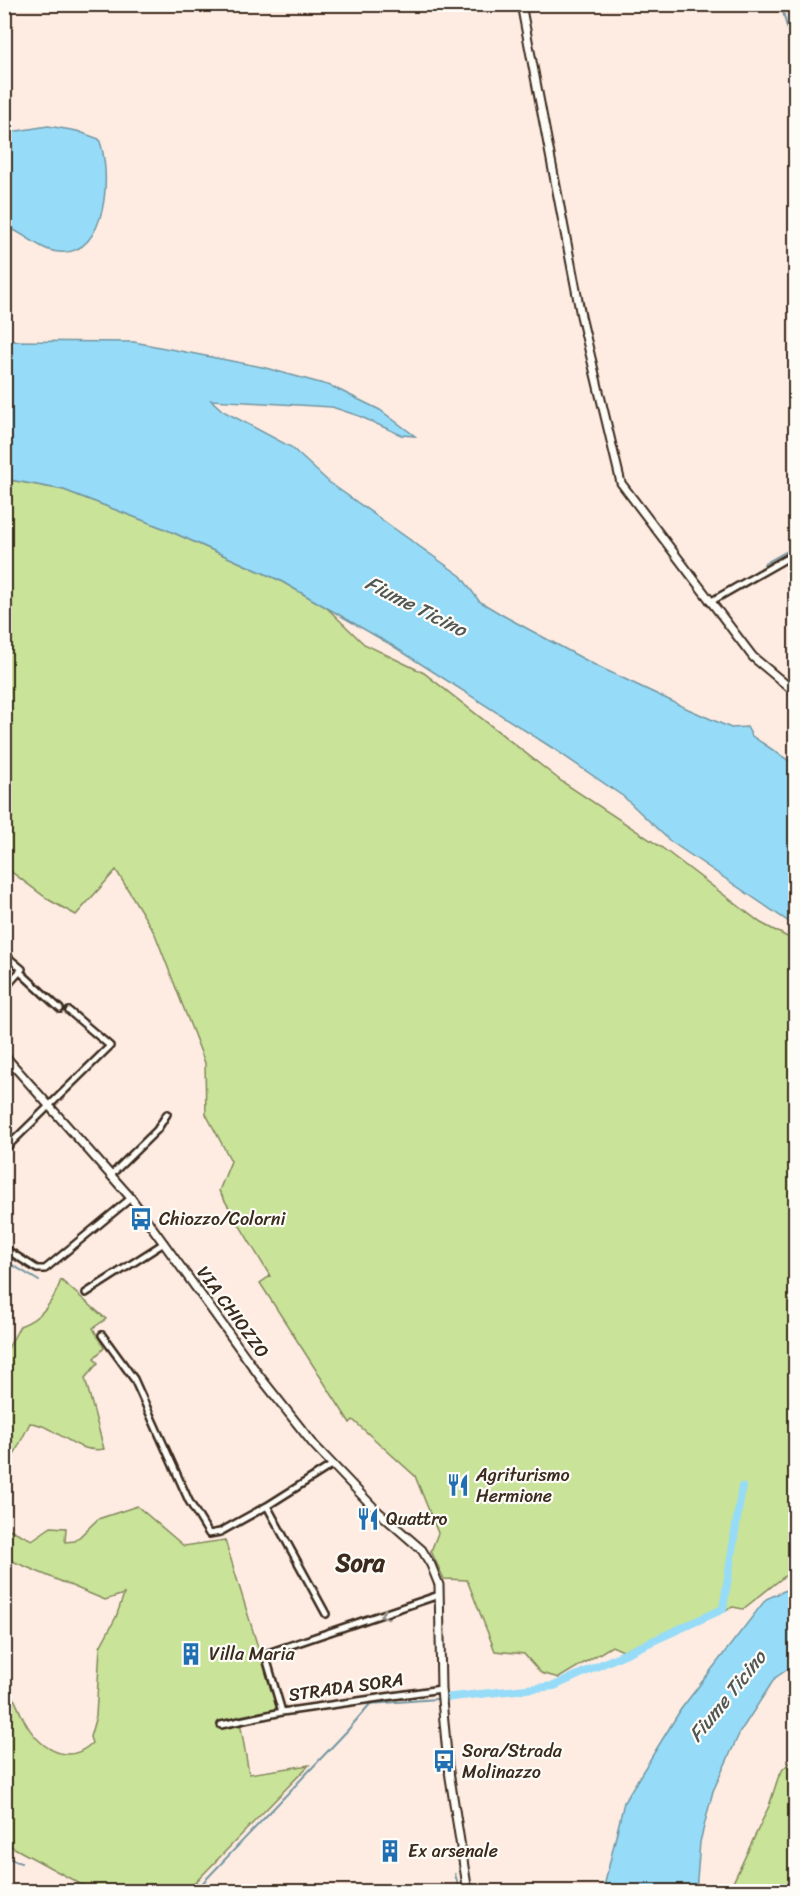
<svg xmlns="http://www.w3.org/2000/svg" width="800" height="1896" font-family="Sriracha,sans-serif">
	<style>
		.green { fill: #c9e399; stroke: #82865c; stroke-width: 1.5 }
		.water { fill: #96dcf8; stroke: #7295a1; stroke-width: 1.5 }
		.lines { fill: none; stroke-linecap: round; stroke-linejoin: round }
		.stream { stroke: #7295a1; stroke-width: 2 }
		.canal { stroke: #96dcf8; stroke-width: 8 }
		.minor-casing { stroke: #3b2a1e; stroke-width: 10 }
		.tertiary-casing { stroke: #3b2a1e; stroke-width: 11 }
		.minor { stroke: #fdfcf7; stroke-width: 5 }
		.tertiary { stroke: #fdfcf7; stroke-width: 7 }
		.oneway { stroke: #9c938a }
		.labels { text-anchor: middle; stroke-width: 4.5; stroke-linejoin: round; paint-order: stroke }
		.poi-label { font-size: 18px; fill: #3b2a1e; stroke: #fdfcf7; text-anchor: start }
		.street-label { font-size: 18px; fill: #3b2a1e; stroke: #fdfcf7 }
		.water-label { font-size: 20px; font-style: italic; fill: #525654; stroke: #fdfcf7 }
		.district-label { font-size: 24px; font-weight: bold; fill: #3b2a1e; stroke: #fdfcf7 }
	</style>
	<rect width="100%" height="100%" fill="#feece2"/>
	<filter id="ink" filterUnits="userSpaceOnUse"><feTurbulence type="fractalNoise" baseFrequency=".0167" numOctaves="2"/><feDisplacementMap in="SourceGraphic" scale="12" xChannelSelector="R" yChannelSelector="G"/><feConvolveMatrix kernelMatrix="1 2 1 2 8 2 1 2 1" color-interpolation-filters="sRGB"/></filter>
	<g filter="url(#ink)">
		<path class="green" d="M4,479L64,490L163,528L279,580L326,607L364,644L424,673L561,781L661,847L761,923L795,941V1568L743,1609L733,1607L623,1651L612,1646L559,1678L541,1673L524,1654L495,1651L467,1580L444,1579L431,1551L438,1533L415,1476L353,1420L350,1423L260,1283L270,1276L219,1191L231,1161L206,1114L205,1063L155,934L116,870L76,915L49,900L5,867Z
			M61,1280L106,1319L93,1328L104,1348L94,1358L98,1363L85,1378L104,1449C76,1455 56,1425 30,1423L5,1473V1354L20,1326C42,1318 53,1302 61,1280Z
			M137,1506L184,1546L225,1540L277,1709L239,1716L249,1774L309,1765L187,1891H93L5,1843L4,1686C15,1695 17,1707 23,1718C37,1746 66,1768 92,1743L90,1737L96,1716L100,1647L116,1617L124,1594L105,1600L5,1558V1527L32,1540L51,1527L66,1528L65,1542L75,1541L98,1519Z
			M795,1758V1891H729L769,1806L778,1778L783,1769Z"/>
		<path class="water" d="M48,126L77,131L99,139C112,171 108,257 59,252C40,251 23,232 5,226V133Z
			M5,341L134,342L262,367L331,386L380,410L415,436L401,435L359,416L332,407L211,400L223,411L291,447L330,483L461,576L479,601L504,616L593,664L688,709L731,728L747,727L752,736L795,765V926L670,841L624,797L554,749L393,646L279,580L163,528L64,490L5,479Z
			M795,1586V1664L775,1678L740,1732L713,1791L700,1842L696,1891H603L624,1802L681,1709L766,1599Z"/>
		<g class="lines">
			<path class="stream" d="M781,4L796,62
				M764,564L796,546
				M4,1260L39,1281
				M4,1856L21,1863
				M455,1874L460,1892
				M473,1884L476,1892
				M194,1892L347,1731L370,1704L437,1699"/>
			<path class="canal" d="M443,1698L554,1686L723,1609L742,1487"/>
			<g class="minor-casing">
				<path id="minor" d="M710,602L796,553
					M4,954L22,969L4,989
					M20,972L60,1009
					M4,1150L110,1046L69,1011
					M112,1174L157,1130L167,1114
					M4,1248L37,1269H45L131,1198
					M86,1293L164,1243
					M102,1335L134,1379L189,1501L209,1534L220,1532L267,1506
					M439,1595L265,1654L282,1712L441,1689
					M326,1614L267,1506L332,1465
					M221,1725L282,1712"/>
			</g>
			<g class="tertiary-casing">
				<path id="tertiary" d="M521,4L581,316L621,483L753,657L796,693
					M4,1055L131,1198L261,1378L314,1445L375,1509L422,1550L431,1565L439,1585L441,1689L448,1765L468,1892"/>
			</g>
			<use href="#minor" class="minor"/>
			<use href="#tertiary" class="tertiary"/>
		</g>
		<defs><path id="oneway-chevron" d="M-2-3.5L2.5 0L-2 3.5" fill="none" stroke-width="1.6" stroke-linecap="round" stroke-linejoin="round" transform="scale(1.5)"/></defs>
		<use class="oneway" href="#oneway-chevron" transform="translate(384 1615) rotate(162)"/>
	</g>
	<defs>
		<g id="bus-bare" transform="scale(1.8)"><path d="M-5-6H5V4H4V6H2V4H-2V6H-4V4H-5ZM-3.5-4V0h7V-4ZM-3.5 1.2v1.5H-2V1.2ZM2 1.2v1.5H3.5V1.2Z" fill="#1f6fb2" stroke="#fdfcf7" stroke-width="2.5" paint-order="stroke"/></g>
		<g id="restaurant-bare" transform="scale(1.8)"><path d="M-5-6h1v4h1v-4h1v4h1v-4h1v5L-1.5 .5V6h-2V.5L-5-1ZM5-6V6H3V1.5H1.5Q1.5-4 5-6Z" fill="#1f6fb2" stroke="#fdfcf7" stroke-width="2.5" paint-order="stroke"/></g>
		<g id="building-bare" transform="scale(1.8)"><path d="M-4-6H4V6H1V3H-1V6H-4ZM-2.5-4.3h1.7v1.8h-1.7ZM.8-4.3h1.7v1.8H.8ZM-2.5-1h1.7V.8h-1.7ZM.8-1h1.7V.8H.8Z" fill="#1f6fb2" stroke="#fdfcf7" stroke-width="2.5" paint-order="stroke"/></g>
	</defs>
	<g fill-rule="evenodd">
		<use href="#bus-bare" x="141" y="1219"/>
		<use href="#restaurant-bare" x="458" y="1485"/>
		<use href="#restaurant-bare" x="368" y="1519"/>
		<use href="#building-bare" x="191" y="1654"/>
		<use href="#bus-bare" x="444" y="1761"/>
		<use href="#building-bare" x="390" y="1851"/>
	</g>
	<g class="labels">
		<g class="poi-label">
			<text x="159" y="1225">Chiozzo/Colorni</text>
			<text x="476" y="1481">Agriturismo<tspan x="476" dy="21">Hermione</tspan></text>
			<text x="386" y="1525">Quattro</text>
			<text x="209" y="1660">Villa Maria</text>
			<text x="462" y="1757">Sora/Strada<tspan x="462" dy="21">Molinazzo</tspan></text>
			<text x="408" y="1857">Ex arsenale</text>
		</g>
		<g class="street-label">
			<text transform="translate(233 1312) rotate(54)" y="6">VIA CHIOZZO</text>
			<text transform="translate(346 1687) rotate(-8)" y="6">STRADA SORA</text>
		</g>
		<g class="water-label">
			<text transform="translate(416 606) rotate(27)" y="7">Fiume Ticino</text>
			<text transform="translate(727 1696) rotate(-51)" y="7">Fiume Ticino</text>
		</g>
		<g class="district-label">
			<text x="360" y="1571">Sora</text>
		</g>
	</g>
	<rect width="800" height="1896" fill="none" stroke="#fdfcf7" stroke-width="24"/>
	<rect x="12" y="12" width="776" height="1872" fill="none" stroke="#3b2a1e" stroke-width="2" filter="url(#ink)"/>
</svg>
